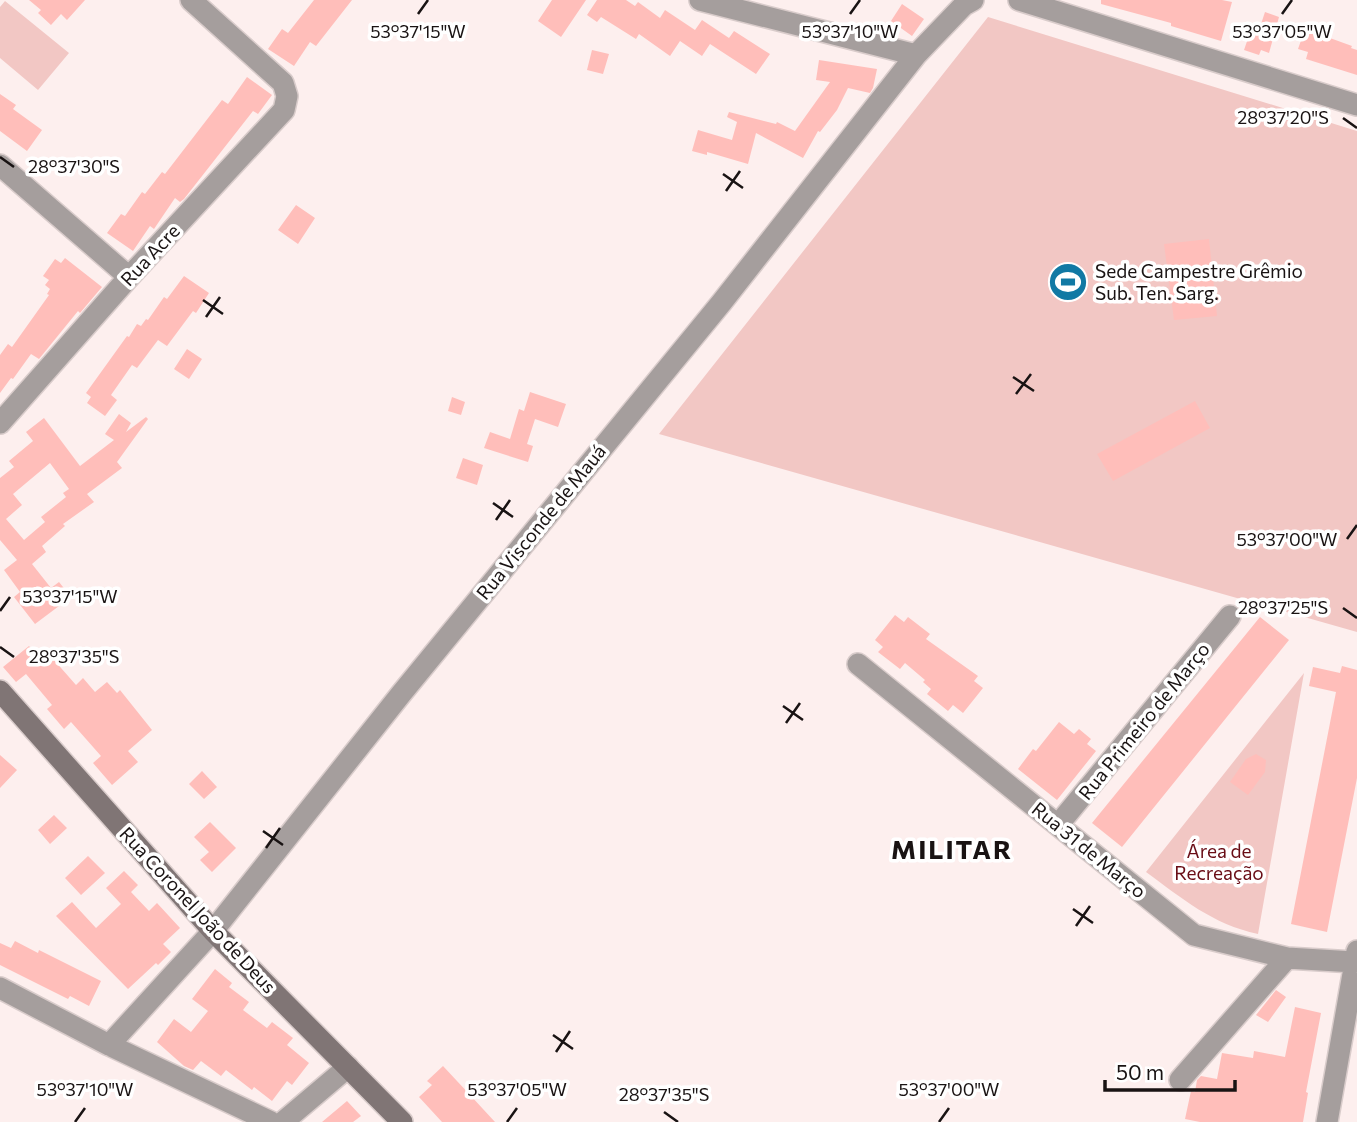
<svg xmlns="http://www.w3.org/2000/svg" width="1357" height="1122" font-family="Commissioner,sans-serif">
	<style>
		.green { fill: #f2c7c4 }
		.building { fill: #ffbeba; fill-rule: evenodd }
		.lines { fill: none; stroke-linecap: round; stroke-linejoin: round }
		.street-casing { stroke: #d9cccb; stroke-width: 24 }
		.secondary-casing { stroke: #d9cccb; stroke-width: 24 }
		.street { stroke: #a59e9d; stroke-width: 21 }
		.secondary { stroke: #807575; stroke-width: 21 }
		.ticks { fill: none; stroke: #191313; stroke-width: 2.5 }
		.labels { text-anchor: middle; stroke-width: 7; stroke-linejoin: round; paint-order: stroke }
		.street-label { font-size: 19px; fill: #191313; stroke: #fff }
		.poi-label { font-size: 19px; fill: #191313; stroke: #fff; text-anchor: start }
		.park-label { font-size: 19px; fill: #690d16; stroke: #fff }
		.district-label { font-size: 26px; font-weight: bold; letter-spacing: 2px; fill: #191313; stroke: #fff }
		.ticks-label { font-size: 18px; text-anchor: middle; fill: #191313; stroke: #fff; stroke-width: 7; stroke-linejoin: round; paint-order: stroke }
	</style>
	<rect width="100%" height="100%" fill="#fdefee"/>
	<path class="green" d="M5,1L69,53L38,90L0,58V7Z
		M988,17L1357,131V632L659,434Z
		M1304,673L1258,934C1212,924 1183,899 1146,872Z"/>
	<path class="building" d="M29,0H85L67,20L61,14L51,25L38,13L41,10Z
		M314,0H352L316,46L310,42L294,66L268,49L282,29L288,33Z
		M552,0H586L561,37L538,21Z
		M597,0H626L635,6L638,2L660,18L665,10L695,30L702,20L729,38L734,31L770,54L756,74L710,44L702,56L680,41L670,56L639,34L636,39L601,17L597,22L587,15Z
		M1101,0H1222L1232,2L1221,41L1171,26V23L1101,4Z
		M902,4L924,19L912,36L891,21Z
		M1265,12L1279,17L1269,53L1261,50L1259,55L1244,50L1253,24L1260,27Z
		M1305,29L1352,46L1351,48L1357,50V75L1306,59L1308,52L1298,49Z
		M592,50L609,54L603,74L587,70Z
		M819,60L877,69L873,88L870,93L848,88L837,110L820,132L818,131L803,158L756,133L748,164L707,152V155L692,151L698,130L732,140L737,122L727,117L729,112L776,124L777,122L795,131L830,82L816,80Z
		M247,77L272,95L258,114L253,111L184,199L180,202L175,198L154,229L150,226L133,251L107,233L121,214L125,216L142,192L145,194L162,172L165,174L222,100L228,104Z
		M0,94L16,105L13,109L42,130L27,151L0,131Z
		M296,205L315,218L298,244L278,230Z
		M1209,239L1217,316L1174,320L1164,244Z
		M65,258L102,287L80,313L78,311L39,359L31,354L13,379L11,378L0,393V355L8,344L12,347L49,295L47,294L50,289L45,285L49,280L43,276L55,259L61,263Z
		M184,276L209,293L196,313L193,311L167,346L158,340L137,368L132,365L111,395L117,400L105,416L87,403L91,397L86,393L127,336L129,337L137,324L141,326L146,319L148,320L164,297L167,299Z
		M187,349L202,359L189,379L174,369Z
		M530,392L566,404L558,427L535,419L527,444L533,446L528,462L484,448L490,432L510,439L519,409L524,411Z
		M452,397L465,402L461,415L448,411Z
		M1195,401L1210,428L1113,481L1097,454Z
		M119,414L131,423L126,432L146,417L148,419L117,462L122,468L87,494L94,502L63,524L65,526L42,546L46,552L32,564L51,588L59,582L71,597L35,624L14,597L20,592L4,570L17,560L0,540V478L14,467L9,461L33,441L26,432L44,418L80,466L114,440L105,434ZM50,463L69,489L63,493L66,497L41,517L45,522L24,540L6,519L22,505L13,494Z
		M463,458L483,465L477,485L456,478Z
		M895,615L904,622L908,617L930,634L926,639L978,676L974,681L983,688L963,713L953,705L948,711L927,694L931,689L923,682L925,680L905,663L900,669L878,652L883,647L875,640Z
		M1260,617L1289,640L1122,847L1092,823Z
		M29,646L46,666L54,660L76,685L83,678L95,692L107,682L117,693L120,690L152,730L128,751L138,762L112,785L93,763L101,756L71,722L64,729L47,709L52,705L26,674L16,682L3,667Z
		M1342,666L1357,670V778L1327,932L1291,924L1336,692L1309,686L1313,667L1340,673Z
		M1059,722L1074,734L1079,729L1091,739L1087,744L1096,751L1057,800L1018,769L1033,749L1036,751Z
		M1256,754L1266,760L1265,772L1248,795L1230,782L1246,759Z
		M0,755L17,770L0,788Z
		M202,771L217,787L204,799L189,784Z
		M54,815L67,828L50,844L38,830Z
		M210,822L236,848L212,872L200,860L209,852L194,837Z
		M88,856L105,873L81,895L65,878Z
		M124,871L138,885L131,892L149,911L157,903L180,928L163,944L171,952L158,965L156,963L128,989L56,916L72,902L96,928L121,904L106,888Z
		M15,941L38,953L39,950L101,981L89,1006L70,996L68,999L0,965V943L11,948Z
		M215,969L232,983L229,987L249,1002L243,1010L267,1028L272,1022L293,1038L287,1045L309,1063L292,1085L287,1081L272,1101L254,1087L252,1090L226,1070L221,1076L201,1061L193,1070L184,1066L157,1042L174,1019L191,1032L208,1011L192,999Z
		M1276,990L1286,997L1268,1022L1256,1015Z
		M1295,1007L1321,1013L1306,1092L1308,1093L1303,1122H1200L1185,1119L1191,1091L1195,1092L1197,1080L1201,1076L1217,1079L1222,1053L1253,1058L1254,1051L1285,1057Z
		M443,1066L471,1096L495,1122H442L419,1097L432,1085L427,1081Z
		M347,1101L361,1116L353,1122H322Z"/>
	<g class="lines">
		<g class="street-casing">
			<path id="street" d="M700,0L916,55
				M1019,0L1357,105
				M0,165L129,277
				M0,423L129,277L284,110L287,96L283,83L191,0
				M858,664L1194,935L1287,958L1354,962
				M1058,825L1230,616
				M0,988L109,1045L271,1122
				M109,1045L213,931L401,694L722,302L916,55L964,5L973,0
				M1180,1080L1287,958
				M283,1122L348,1067
				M1327,1122L1357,951"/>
		</g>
		<g class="secondary-casing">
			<path id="secondary" d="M0,691L213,931L402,1122"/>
		</g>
		<use href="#street" class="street"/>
		<use href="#secondary" class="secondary"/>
	</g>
	<path class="ticks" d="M418,14L428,0M850,14L860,0M1282,14L1292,0M1343,118L1357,128M0,157L14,167M723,174L743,188M726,191L740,171M203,300L223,314M206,317L220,297M1013,377L1034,391M1016,394L1031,374M493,503L513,517M496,520L510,500M1347,539L1357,525M1343,608L1357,618M0,611L10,597M0,647L14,657M783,706L803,720M786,723L800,703M263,831L283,845M266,848L280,828M1073,909L1093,923M1076,926L1090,906M553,1035L573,1049M556,1052L570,1031M664,1112L678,1122M75,1122L85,1108M507,1122L517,1108M939,1122L949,1108"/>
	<defs>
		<g id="stadium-disc" transform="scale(2.0125)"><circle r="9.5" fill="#1179a4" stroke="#fff"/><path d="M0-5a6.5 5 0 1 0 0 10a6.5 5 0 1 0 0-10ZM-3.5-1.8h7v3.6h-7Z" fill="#fff"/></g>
	</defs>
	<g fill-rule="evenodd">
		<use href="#stadium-disc" x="1068" y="282"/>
	</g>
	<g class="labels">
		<g class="street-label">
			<text transform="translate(150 255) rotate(-47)" y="7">Rua Acre</text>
			<text transform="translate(541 522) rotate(-51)" y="7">Rua Visconde de Mauá</text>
			<text transform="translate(1144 721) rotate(-51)" y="7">Rua Primeiro de Março</text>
			<text transform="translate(1089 850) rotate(39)" y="7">Rua 31 de Março</text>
			<text transform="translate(198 910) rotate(47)" y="7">Rua Coronel João de Deus</text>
		</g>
		<g class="poi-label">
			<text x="1095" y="278">Sede Campestre Grêmio<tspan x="1095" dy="22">Sub. Ten. Sarg.</tspan></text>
		</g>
		<g class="park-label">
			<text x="1219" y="858">Área de<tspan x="1219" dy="22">Recreação</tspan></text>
		</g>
		<g class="district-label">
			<text x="952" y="859">MILITAR</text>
		</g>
	</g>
	<g class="ticks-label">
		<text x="418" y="38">53°37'15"W</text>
		<text x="850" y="38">53°37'10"W</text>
		<text x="1282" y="38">53°37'05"W</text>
		<text x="1283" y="124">28°37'20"S</text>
		<text x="74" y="173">28°37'30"S</text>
		<text x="1287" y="546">53°37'00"W</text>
		<text x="70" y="603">53°37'15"W</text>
		<text x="1283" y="614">28°37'25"S</text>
		<text x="74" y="663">28°37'35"S</text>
		<text x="85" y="1096">53°37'10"W</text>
		<text x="517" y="1096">53°37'05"W</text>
		<text x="949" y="1096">53°37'00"W</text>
		<text x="664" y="1101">28°37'35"S</text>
	</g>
	<path d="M1105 1080v10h130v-10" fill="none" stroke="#191313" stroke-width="3.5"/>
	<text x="1116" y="1080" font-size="21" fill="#191313" stroke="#ffffff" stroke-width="5" paint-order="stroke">50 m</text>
</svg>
